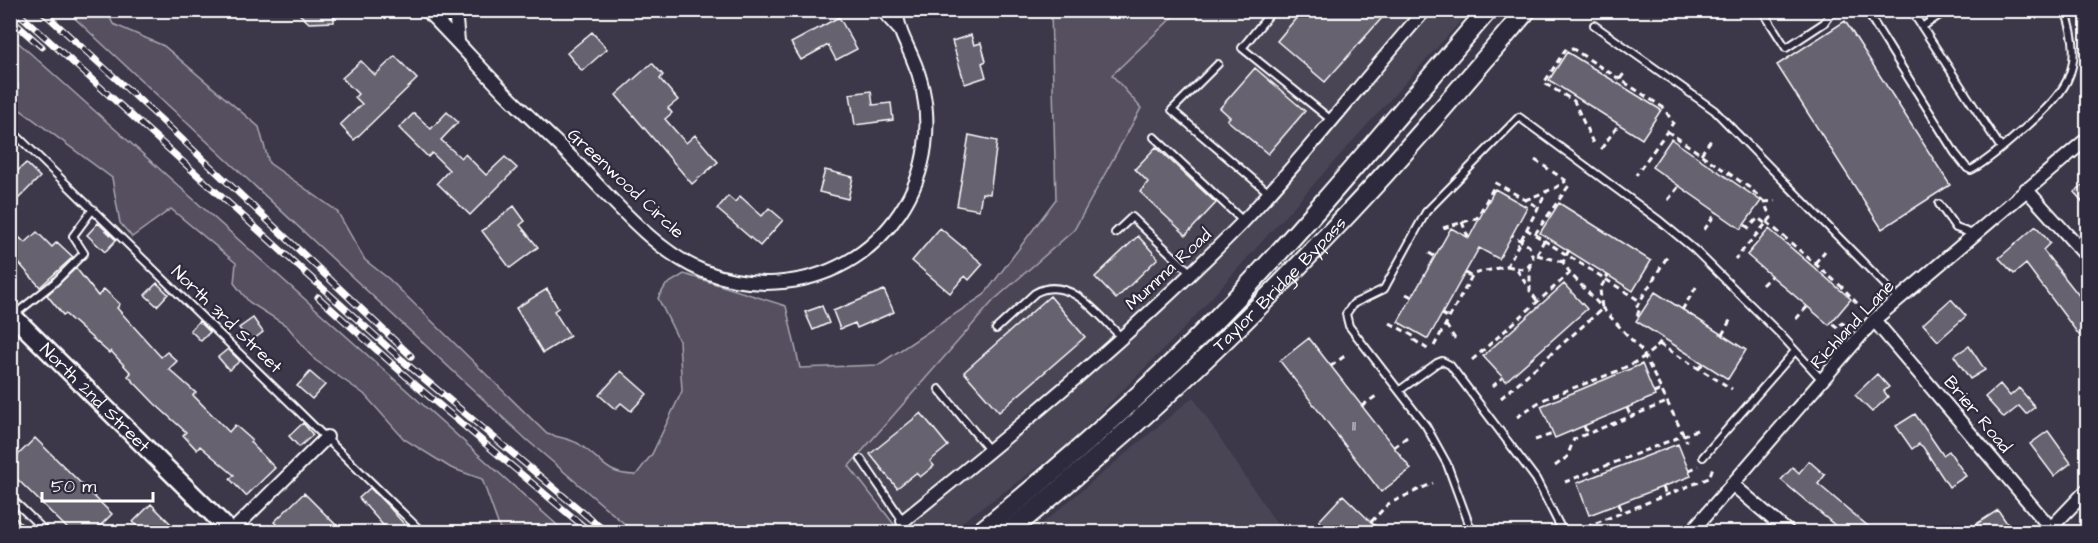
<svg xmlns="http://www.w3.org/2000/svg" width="2098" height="543" font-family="'Architects Daughter',sans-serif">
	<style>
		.built { fill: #494455 }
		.green { fill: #555060; stroke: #aaa8b0; stroke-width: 1.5 }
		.building { fill: #666270; stroke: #fff; stroke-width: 1.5 }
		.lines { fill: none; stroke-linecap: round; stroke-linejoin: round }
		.lane-casing { stroke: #fff; stroke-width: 10 }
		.street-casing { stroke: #fff; stroke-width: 16 }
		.secondary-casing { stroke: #fff; stroke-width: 21 }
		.primary-casing { stroke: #fff; stroke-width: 22 }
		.path { stroke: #fff; stroke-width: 3; stroke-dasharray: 6 4.5; stroke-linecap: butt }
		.lane { stroke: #2f2a3d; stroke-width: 6 }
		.street { stroke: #2f2a3d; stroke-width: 12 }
		.secondary { stroke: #2f2a3d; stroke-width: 16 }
		.primary { stroke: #2f2a3d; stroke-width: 18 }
		.rail-casing { stroke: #fff; stroke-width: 7 }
		.rail { stroke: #2f2a3d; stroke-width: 4.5; stroke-dasharray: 14; stroke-linecap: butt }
		.labels { text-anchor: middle; stroke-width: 4.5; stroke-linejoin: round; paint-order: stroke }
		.number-label { font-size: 15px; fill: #d9d8db }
		.street-label { font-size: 18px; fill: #fff; stroke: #2f2a3d }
	</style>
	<rect width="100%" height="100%" fill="#3c3749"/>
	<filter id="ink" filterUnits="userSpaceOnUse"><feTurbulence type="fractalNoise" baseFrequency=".0167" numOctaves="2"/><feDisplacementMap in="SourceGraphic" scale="12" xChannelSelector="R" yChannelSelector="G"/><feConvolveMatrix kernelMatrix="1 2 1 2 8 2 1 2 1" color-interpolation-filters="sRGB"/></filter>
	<g filter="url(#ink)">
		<path class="built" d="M1178,11H1470L1177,336L1064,449L948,532H907L846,464L1114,147L1112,75Z
			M1193,397L1282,532H1032Z"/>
		<path class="green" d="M67,11H107L113,24L164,46L259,127L269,163L337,211L365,260L389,279L547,434C558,437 571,439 579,444C603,460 605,475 636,475L652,454L682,391L679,341L658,298L666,285L684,274L786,306L800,368L878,365L984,295L1056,199L1051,11H1179L1112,75L1141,108L1074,230L994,300L849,466L900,532H634L527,440Z
			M11,36L565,532H501L482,479L451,468L404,439L364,394L315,360L287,326L249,302L234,283L236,263L171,209L132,237L120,223L112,178L18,108V84L11,76Z"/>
		<path class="building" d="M295,10H334V22L309,23Z
			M1303,10H1389L1325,82L1277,41Z
			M839,17L857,49L836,60L828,45L801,60L791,43Z
			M1845,21L1950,185L1882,229L1777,65Z
			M592,32L607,49L582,71L567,53Z
			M971,35L974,45L981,43L986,61L982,63L986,77L965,84L952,41Z
			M1567,52L1661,110L1642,139L1549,80Z
			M395,56L417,79L354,140L340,125L362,104L355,97L358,94L342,78L361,61L375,75Z
			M652,63L663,75L660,79L678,100L668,108L672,113L665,119L686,143L695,135L718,162L692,184L616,95Z
			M1255,68L1305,111L1268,154L1227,120L1230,117L1220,108Z
			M871,91L873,105L891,103L893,120L855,125L850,94Z
			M447,112L458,122L441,140L461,158L465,154L486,175L505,157L517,168L470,215L437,183L449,170L432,153L428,157L399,128L414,113L431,129Z
			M969,135L997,141L990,194L982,193L979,210L957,206Z
			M1671,139L1761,201L1741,229L1652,167Z
			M1156,147L1216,203L1186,235L1140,192L1148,182L1135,169Z
			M26,163L40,177L10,207V178Z
			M825,170L853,177L848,199L819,192Z
			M2088,181V208L2074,192Z
			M1495,189L1527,207L1499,259L1479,248L1428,339L1398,322L1451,228L1469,238Z
			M728,196L735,202L740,196L762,216L769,208L783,220L760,246L717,209Z
			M1559,203L1651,261L1633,291L1540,233Z
			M514,206L525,221L520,225L538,247L510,268L482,231Z
			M98,223L116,240L105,252L87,235Z
			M2036,226L2050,243L2043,250L2088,307V347L2026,264L2014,274L1999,258Z
			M940,228L983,264L969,280L965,276L950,293L912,261Z
			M1769,229L1851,299L1829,325L1747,255Z
			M37,232L52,247L57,242L73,257L40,287L10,253V247L20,238L25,243Z
			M1138,236L1158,258L1116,299L1095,277Z
			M76,268L98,296L104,289L120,304L117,308L161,357L167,352L177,361L169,369L196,393L193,395L229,432L235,425L252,440L250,442L275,468L246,496L230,479L234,475L200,446L197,450L183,435L186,432L155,404L128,376L131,373L111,351L109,353L65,314L63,315L47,295Z
			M157,283L168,294L157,306L145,295Z
			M1564,284L1587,309L1506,381L1483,356Z
			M547,289L558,308L554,311L570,336L543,353L516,308Z
			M884,290L894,312L857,328L855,323L840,329L833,311Z
			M1655,292L1746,350L1728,379L1636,321Z
			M1050,296L1085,337L999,412L964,372Z
			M1951,299L1966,316L1938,341L1923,324Z
			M822,306L829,323L813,330L805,312Z
			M253,318L263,332L250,342L239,328Z
			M199,321L210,332L201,341L190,330Z
			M1309,338L1411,469L1381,492L1280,361Z
			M1969,346L1985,370L1970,379L1954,356Z
			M228,349L240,361L229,370L218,357Z
			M1642,364L1655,396L1555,438L1541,406Z
			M621,371L647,394L631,411L621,403L615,409L599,395Z
			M310,372L325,385L312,399L297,386Z
			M1877,374L1889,387L1884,391L1888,397L1872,412L1855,395Z
			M2000,384L2010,396L2019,388L2035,407L2026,414L2019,406L2004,418L1985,397Z
			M921,413L948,446L930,461L934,466L920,477L916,473L897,488L870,454Z
			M1915,414L1943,455L1949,451L1966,476L1949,487L1923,447L1919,444L1912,449L1896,426Z
			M303,423L313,435L299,447L289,436Z
			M2048,431L2071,463L2054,476L2030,444Z
			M35,438L112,514L94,532H71L10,472V463Z
			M1678,444L1691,476L1589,515L1577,483Z
			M1809,461L1825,475L1818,484L1875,532H1843L1781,480L1793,467L1799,473Z
			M370,488L390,508L411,532H389L359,498Z
			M304,493L336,525L328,532H284L274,522Z
			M1343,495L1371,522L1382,532H1331L1319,521Z
			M151,504L179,532H144L133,522Z
			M1998,510L2013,532H1964Z
			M10,513L30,532H10Z"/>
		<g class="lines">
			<g class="lane-casing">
				<path id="lane" d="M1273,10L1242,48L1330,119
					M1762,10L1786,48L1824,23L1833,10
					M1866,10L1955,153L1967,168L1971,170C1989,160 2004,146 2019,133C2063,95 2088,72 2065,10
					M1911,10L2001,148
					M1594,25L1714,110L1898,298
					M1922,27L1947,10
					M1218,64L1172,110L1269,193
					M10,129L422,532
					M1154,137L1243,221
					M1939,204L1956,228L1973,234
					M1115,233L1132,217L1191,273
					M14,315L54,283L84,253L73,236L93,209
					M996,329L1035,293C1069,274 1099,315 1121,337
					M939,389L990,451
					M1400,390L1437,363L1442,361L1450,365L1536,479L1563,532
					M1703,457L1795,351
					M861,459L903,521
					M10,497L46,532
					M1472,532L1447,464L1426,426L1349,326L1346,314L1353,304L1384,289L1426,212L1519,117L1660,221L1695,250L1781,335L1822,380"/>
			</g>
			<g class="street-casing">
				<path id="street" d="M426,10C452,36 476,63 501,89C524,113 550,135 573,159C609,196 654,251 703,271C749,289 803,287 847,262C889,238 919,194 925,146C929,115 925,86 912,57C905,41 897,28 897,10
					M455,10L458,41
					M882,10L899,29
					M2026,189L2088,258
					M1874,320L2054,532
					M1732,484L1788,532
					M903,521C1020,427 1136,331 1241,224C1305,157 1363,80 1425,10
					M231,532L327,437
					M1691,532L1874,320L2088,138
					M2047,532L2088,489"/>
			</g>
			<g class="secondary-casing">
				<g id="secondary">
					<path id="s1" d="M10,313L231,532"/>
				</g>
			</g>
			<g class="primary-casing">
				<g id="primary">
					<path d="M231,532H232"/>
					<path d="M980,532C1065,464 1146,392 1222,313C1315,217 1400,112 1488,10"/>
					<path id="s2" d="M1008,532C1121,441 1228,341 1328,235C1397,163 1462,86 1527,10"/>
				</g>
			</g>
			<path class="path" d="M1620,79L1626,71
				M1667,131L1750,188L1764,202L1771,218L1735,259
				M1593,143L1574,101L1544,83L1565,50L1573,49L1664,108L1673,123L1636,175
				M1601,149L1619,124
				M1701,154L1711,140
				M1535,160L1568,182
				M1525,200L1555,188L1566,181
				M1668,200L1679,186
				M1764,202L1775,201
				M1462,222L1468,237
				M1767,222L1843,288L1866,313
				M1745,225L1749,228L1758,218L1766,224
				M1443,228L1477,218L1496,183L1538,207
				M1526,229L1640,301
				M1704,230L1717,212
				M1535,234L1570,184
				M1569,250L1563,262L1570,273L1642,351L1687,442
				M1429,253L1434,256
				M1537,255L1563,262
				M1537,255L1544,240
				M1815,263L1825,251
				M1530,265V291L1538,302
				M1507,266L1522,269L1529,266L1533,258L1529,246L1512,235
				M1517,270L1528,287
				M1465,273L1472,277
				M1762,285L1771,276
				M1406,294L1412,297
				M1682,310L1698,284
				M1442,314L1449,318
				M1637,316L1640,308L1637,306L1667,257
				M1796,319L1807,307
				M1390,323L1415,337L1414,340L1429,350
				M1833,324L1838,328L1842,323L1849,328
				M1446,325L1455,339
				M1722,335L1732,317
				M1659,344L1732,389
				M1434,346L1473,274L1507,266L1547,191
				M1472,360L1570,273
				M1331,366L1346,355
				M1699,369L1703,363
				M1492,387L1502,378
				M1654,393L1661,390
				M1501,398L1602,309L1600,289L1608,275
				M1362,406L1376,396
				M1627,408L1630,415
				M1517,417C1526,411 1535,404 1545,399C1577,384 1646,368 1663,338
				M1584,426L1587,433
				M1535,440L1553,434
				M1394,447L1407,437
				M1555,466L1567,457L1574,439L1667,402
				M1689,470L1699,466
				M1565,482L1697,430
				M1663,487L1666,495
				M1619,504L1622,512
				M1371,522L1388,504L1433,483
				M1586,527L1709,478L1713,467
				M1446,532L1450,529"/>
			<use href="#lane" class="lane"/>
			<use href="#street" class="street"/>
			<use href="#secondary" class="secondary"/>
			<use href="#primary" class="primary"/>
			<g class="rail-casing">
				<path id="rail" d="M15,10L402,360L606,532
					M41,10L169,127L411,356
					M10,19L42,47
					M318,297L418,387L590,532"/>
			</g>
			<use href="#rail" class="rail"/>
		</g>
	</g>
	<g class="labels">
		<g class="number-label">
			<text x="1354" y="431">11</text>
		</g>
		<g class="street-label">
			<text transform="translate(626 183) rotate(43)" y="6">Greenwood Circle</text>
			<text transform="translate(1168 269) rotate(-43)" y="6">Mumma Road</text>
			<text dy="6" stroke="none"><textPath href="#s2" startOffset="368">Taylor Bridge Bypass</textPath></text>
			<text transform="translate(227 319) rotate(44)" y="6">North 3rd Street</text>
			<text transform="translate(1852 324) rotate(-47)" y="6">Richland Lane</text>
			<text dy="6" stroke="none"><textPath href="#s1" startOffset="120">North 2nd Street</textPath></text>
			<text transform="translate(1978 414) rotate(50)" y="6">Brier Road</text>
		</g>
	</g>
	<rect width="2098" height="543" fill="none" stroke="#2f2a3d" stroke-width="36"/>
	<rect x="18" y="18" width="2062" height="507" fill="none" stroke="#fff" stroke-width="2" filter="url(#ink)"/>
	<path d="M42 492v9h111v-9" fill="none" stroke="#ffffff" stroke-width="3"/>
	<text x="51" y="492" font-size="18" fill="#ffffff" stroke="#2f2a3d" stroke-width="4.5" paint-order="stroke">50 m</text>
</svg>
